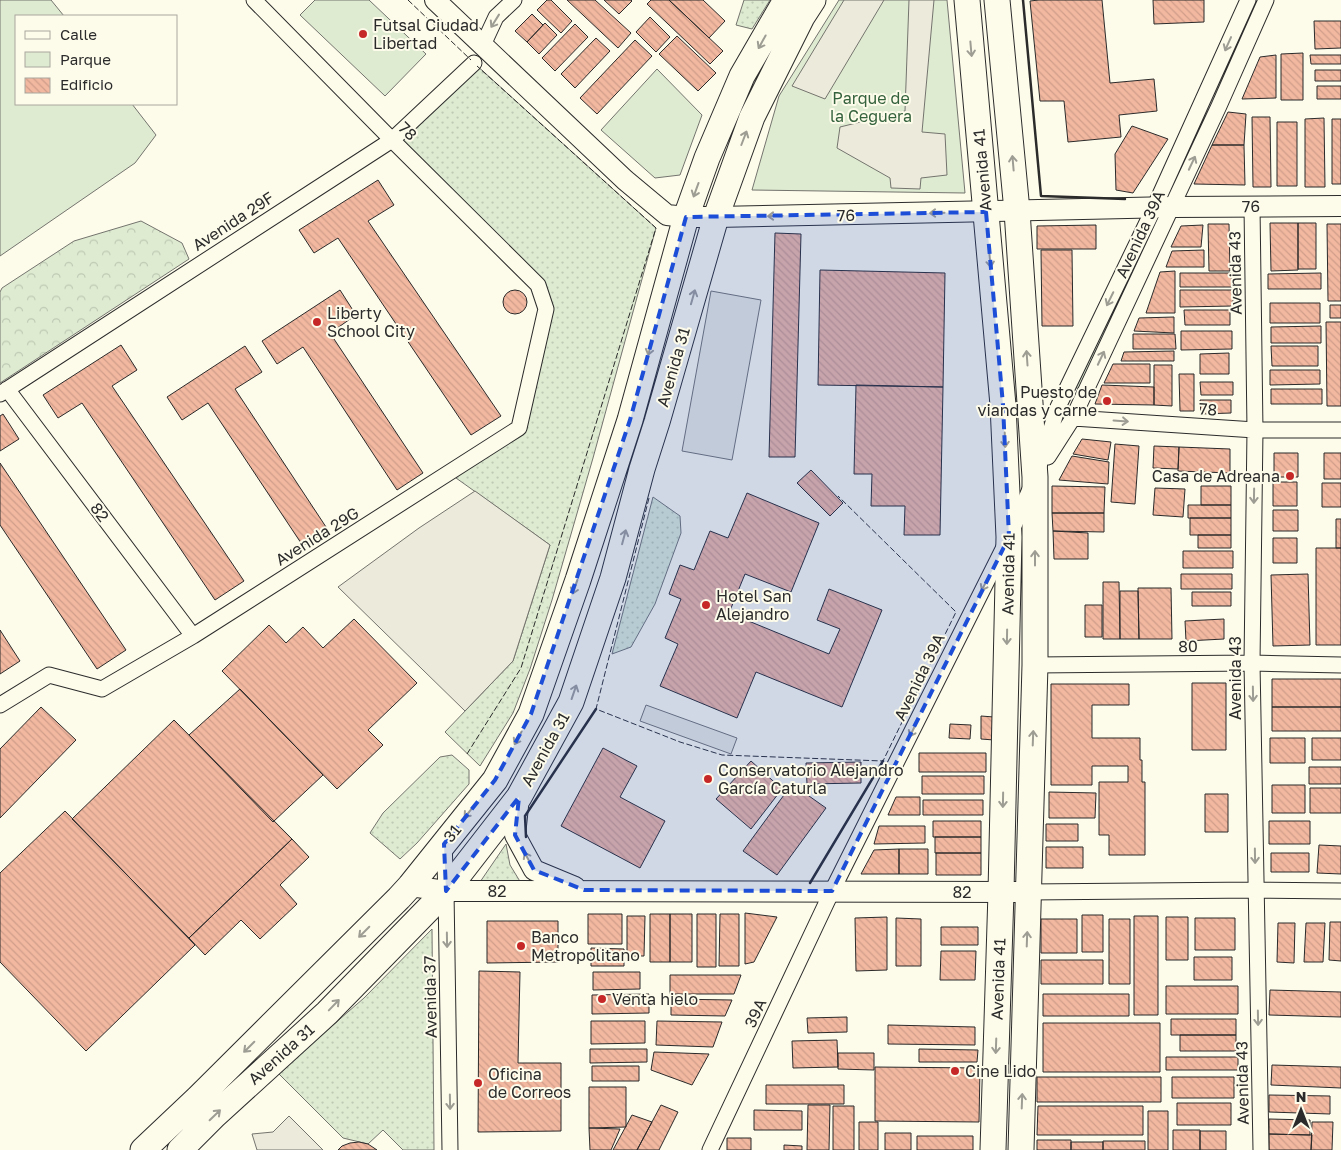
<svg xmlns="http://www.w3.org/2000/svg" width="1341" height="1150" font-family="'Golos Text',sans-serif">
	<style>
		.grass { fill: url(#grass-dots); stroke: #74746e }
		.forest { fill: url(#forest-crowns); stroke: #74746e }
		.park { fill: #deebd1; stroke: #74746e }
		.parking { fill: #eceadb; stroke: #74746e }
		.building { fill: url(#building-back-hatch); stroke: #2b2b2b }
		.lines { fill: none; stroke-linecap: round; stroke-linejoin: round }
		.minor-casing { stroke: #2b2b2b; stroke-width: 17 }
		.tertiary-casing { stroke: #2b2b2b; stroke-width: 22 }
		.primary-casing { stroke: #2b2b2b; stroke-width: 27 }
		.minor { stroke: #fdfbea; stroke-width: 15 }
		.tertiary { stroke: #fdfbea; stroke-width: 20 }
		.primary { stroke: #fdfbea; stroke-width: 25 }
		.fence { stroke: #2b2b2b; stroke-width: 1; stroke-dasharray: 6 2.5; stroke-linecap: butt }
		.wall { stroke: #2b2b2b; stroke-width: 2.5 }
		.oneway { stroke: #9e9d94 }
		.marked { fill: #1d4ed8; fill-opacity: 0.2; stroke: #1d4ed8; stroke-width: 4; stroke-dasharray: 10 6; stroke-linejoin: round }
		.poi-dot { fill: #c62828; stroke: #fdfbea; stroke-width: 2 }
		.labels { text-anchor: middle; stroke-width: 4; stroke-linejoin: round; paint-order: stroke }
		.poi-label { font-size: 16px; fill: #2b2b2b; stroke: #fdfbea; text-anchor: start }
		.park-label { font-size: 16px; fill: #34623c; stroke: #fdfbea }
		.street-label { font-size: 16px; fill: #2b2b2b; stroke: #fdfbea }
	</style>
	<defs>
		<pattern id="grass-dots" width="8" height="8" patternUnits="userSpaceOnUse" patternTransform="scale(1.25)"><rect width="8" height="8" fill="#deebd1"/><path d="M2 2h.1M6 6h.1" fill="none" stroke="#bfcab4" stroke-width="1.8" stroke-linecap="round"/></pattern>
		<pattern id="forest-crowns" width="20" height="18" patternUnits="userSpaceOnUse" patternTransform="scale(1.25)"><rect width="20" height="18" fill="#deebd1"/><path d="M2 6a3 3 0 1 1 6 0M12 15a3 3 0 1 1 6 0" fill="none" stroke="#bfcab4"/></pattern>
		<pattern id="building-back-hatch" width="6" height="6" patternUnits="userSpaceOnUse" patternTransform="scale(1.25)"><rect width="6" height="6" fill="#f2b8a0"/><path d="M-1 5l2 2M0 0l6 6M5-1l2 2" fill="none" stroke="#d09e8a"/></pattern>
	</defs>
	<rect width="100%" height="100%" fill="#fdfbea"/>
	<path class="grass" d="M744,0H770L752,29L736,25Z
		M474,63L656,228L593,458L552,600L530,669L513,713L480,766L445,732L513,661L550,545L449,473L519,428L546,309L538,285L392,140Z
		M653,497L680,516L681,533L655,604L631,647L612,654Z
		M452,755L469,770V784L417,843L400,859L370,833L383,813L440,757Z
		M506,844L510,865L521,883L480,882Z
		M432,929L434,1150H403L383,1130L368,1144L343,1138L278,1073L364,998Z"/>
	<path class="forest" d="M141,221L182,243L189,259L0,383V292L2,288L74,241Z
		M1148,229L1156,233L1081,390L1073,386Z"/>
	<path class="park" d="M0,0H51L64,16H16V104H132L156,135L135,163L0,256Z
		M315,0H369L426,54L385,96L300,15Z
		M839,0H947L965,193L752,190L779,96Z
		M657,69L702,115L680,175L655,178L601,130Z"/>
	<path class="parking" d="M844,0H884L825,99L792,86Z
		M909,0H934L922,132L945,134L947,175L921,178L920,189L891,188L890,178L837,148L840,127L905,111Z
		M711,291L761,300L732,460L682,451Z
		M475,491L550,545L513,661L465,711L338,587L419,528Z
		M646,705L737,738L731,754L640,721Z
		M289,1116L323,1150H257L252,1134L273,1132Z"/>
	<path class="building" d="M547,0H551L572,21L561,33L537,10Z
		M567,0H595L631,33L618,48Z
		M604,0H631L632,1L619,14Z
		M651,0H669L723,51L710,64L647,4Z
		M669,0H703L725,21L709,38Z
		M1039,0H1102L1110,83L1154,79L1157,111L1119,115L1121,137L1068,142L1064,101H1040L1030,1Z
		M1153,0H1204V22L1154,24Z
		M532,14L543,25L527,42L515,31Z
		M650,17L670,37L656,52L636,32Z
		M1314,21H1341V48L1315,49Z
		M545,23L557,35L539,54L527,42Z
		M575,24L588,37L555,71L542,58Z
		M677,36L716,73L698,91L659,54Z
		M596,38L610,51L575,88L561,74Z
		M635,40L652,56L597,114L580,98Z
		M1303,53V100H1281V54Z
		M1276,55V98L1242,99L1260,57Z
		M1310,55H1341V64H1311Z
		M1315,70H1341V81H1315Z
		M1317,86H1341V99H1317Z
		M1228,112L1246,114L1244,145H1212Z
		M1252,117H1270L1271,187H1253Z
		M1324,118L1325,187H1305V119Z
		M1332,119H1341V184H1332Z
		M1277,122H1297V186H1277Z
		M1132,126L1168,139L1133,193L1116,190L1115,154Z
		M1212,145H1244L1245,185L1194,184Z
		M378,180L394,205L368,221L501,416L471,435L338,238L314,253L299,230Z
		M1270,223H1298V270L1271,271Z
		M1298,223H1316V269H1298Z
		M1208,224H1229L1230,271H1209Z
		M1327,224H1341V301H1328Z
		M1096,225V249H1037V226Z
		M1203,225L1201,247H1171L1181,226Z
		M775,233L801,234L795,457H769Z
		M1041,250H1072L1073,326H1042Z
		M1204,250V267H1166L1172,251Z
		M820,270L945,273L943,387L818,385Z
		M1175,271V313H1146L1160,272Z
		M1180,273H1231L1232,287H1180Z
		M1321,273V289H1268V274Z
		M503 302a12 12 0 1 1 24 0a12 12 0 1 1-24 0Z
		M340,290L356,315L330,333L423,473L397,490L303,347L277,364L262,341Z
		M1180,290H1233V306L1180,307Z
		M1270,303H1320V323H1270Z
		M1330,305H1341V318H1330Z
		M1184,310H1230V325H1185Z
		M1174,317V333L1134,331L1139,318Z
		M1326,322H1341V406H1327Z
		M1321,326V343H1271V327Z
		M1181,331H1232V349L1181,350Z
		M1133,334H1175L1176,349H1133Z
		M121,345L137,370L112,386L244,581L215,600L82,403L58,418L43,395Z
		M245,346L262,372L235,389L328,530L303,546L208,403L182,420L167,397Z
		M1271,346H1318V366H1272Z
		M1174,351V361H1121L1124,352Z
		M1229,353V374H1200V354Z
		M1113,364H1150V383H1104Z
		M1154,365H1172V406L1154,405Z
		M1270,370H1320V384L1270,385Z
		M1179,374H1194V411H1180Z
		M1200,382H1233V395H1201Z
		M856,385L943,387L940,535H904L905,506H871L872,474H854Z
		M1102,385L1154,387V405L1095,404Z
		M1271,389H1322V404H1271Z
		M1200,400H1231V413L1201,414Z
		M3,414L19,439L0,451V416Z
		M1082,439L1111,442L1108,460L1073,454Z
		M1115,444L1139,446L1135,504L1111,502Z
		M1154,446L1179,447L1178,469L1153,468Z
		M1179,447L1230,449V473L1178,471Z
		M1274,453H1298V477H1274Z
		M1324,453H1341V479H1324Z
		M1072,456L1109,462L1108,484L1059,480Z
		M0,463L126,650L97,669L0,525Z
		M811,470L843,503L830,516L797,483Z
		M1273,482H1297V506H1273Z
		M1322,483H1341V507H1322Z
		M1052,486L1105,487L1104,513H1052Z
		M1201,486H1231V505H1201Z
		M1155,488L1185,489L1183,517L1153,515Z
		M747,493L819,523L791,592L745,574L729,613L829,654L840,629L817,620L829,589L882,610L842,707L756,672L737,718L660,686L678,644L665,638L681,599L669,594L680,565L694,570L710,531L728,538Z
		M1188,505H1231V518H1188Z
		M1273,510H1298V531H1273Z
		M1052,513H1104V532L1053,531Z
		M1190,518H1231V535H1190Z
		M1336,519H1341V548H1336Z
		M1053,531L1088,533V559H1054Z
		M1198,535H1231V548H1198Z
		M1273,538H1297V563H1273Z
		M1316,548H1341V645H1316Z
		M1183,551H1233V568H1183Z
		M1181,574H1232V589H1181Z
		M1308,574L1310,645L1273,646L1271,575Z
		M1103,582H1119L1120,639H1103Z
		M1138,588H1171L1172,639H1139Z
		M1120,591H1138L1139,639H1120Z
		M1192,592H1231V606H1192Z
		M1085,605H1102V637H1085Z
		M354,619L417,683L368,730L383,745L337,789L222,671L269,625L286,643L303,627L323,648Z
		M1224,619V639L1186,641L1185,621Z
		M0,630L20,661L0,674Z
		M1272,679H1341V707H1272Z
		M1192,683H1226V750H1192Z
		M1051,684H1129V705H1092V738H1140V760H1142V782H1145V855H1109V835H1099V782H1128V766H1092V785H1051Z
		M240,689L323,775L273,822L189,735Z
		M41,707L76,740L0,818V749Z
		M1272,707H1341V731H1272Z
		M981,716L994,717V740L981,739Z
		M174,720L292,839L189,938L72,819Z
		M950,724L971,725L970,739L949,738Z
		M1270,738H1305V763H1270Z
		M1312,738H1341V760H1312Z
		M603,748L637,766L620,797L665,821L640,868L561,826Z
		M919,753H986V772H919Z
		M751,761L782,789L751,829L716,799Z
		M861,762V783L807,784L806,763Z
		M1309,767H1341V784H1309Z
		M922,776H984V794H922Z
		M792,784L826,808L777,875L743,851Z
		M1272,785H1305V813H1272Z
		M1310,788H1341V813H1310Z
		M1049,792L1096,793L1095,818H1049Z
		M1205,794H1228V832H1205Z
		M896,797H920V815H888Z
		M923,800H983V815H923Z
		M65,811L195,945L86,1051L0,962V873Z
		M933,821H981V837H933Z
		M1269,821H1310V844H1269Z
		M1046,824H1078V841H1046Z
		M879,826H925V843L874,844Z
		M935,837H981V853H935Z
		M292,839L309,857L280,885L297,904L260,939L241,920L205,955L189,938Z
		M1319,845L1341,846V874L1317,873Z
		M1046,847H1083V868H1046Z
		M899,849H928V874H899Z
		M899,849V874H861L874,850Z
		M936,853H981V875H936Z
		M1271,853H1309V872H1271Z
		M745,913L777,917L754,962L745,964Z
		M588,914H622V944H588Z
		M650,914H670V962H650Z
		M670,914H692V962H670Z
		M697,914H716V967H697Z
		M720,914H739V966H719Z
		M1082,915H1103V952H1082Z
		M627,916H645L644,956H627Z
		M1134,916H1158V1015H1134Z
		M887,917V970L856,971L855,918Z
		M1166,917H1188V960H1166Z
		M896,918L921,919V966H896Z
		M1195,918H1235V950H1195Z
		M1041,919H1077V953H1041Z
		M1109,919H1130V984H1109Z
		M487,921H558V962L487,963Z
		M1330,922H1341V961L1329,960Z
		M1278,923H1295L1294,963L1277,962Z
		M1306,923H1325L1323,962H1304Z
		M941,927H978V945H941Z
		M591,948L624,949V966H591Z
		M941,951H976L975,980H940Z
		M1194,957H1232V980H1194Z
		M1041,960H1103V984H1041Z
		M479,971L520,972L518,1063H561V1131L478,1132Z
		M593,972H640V989L593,990Z
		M670,975H741L734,994H670Z
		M1166,986H1238V1014H1166Z
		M1270,990L1341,992V1017L1269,1015Z
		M649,994V1013L592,1014V995Z
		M1043,994H1129V1016H1043Z
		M671,999L732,1000L725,1016L671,1015Z
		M847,1017V1032L808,1033L807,1018Z
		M1171,1019H1236V1035H1171Z
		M591,1021H645V1043L591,1044Z
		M657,1021L722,1022L713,1047L656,1045Z
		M1043,1023H1160V1072H1043Z
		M888,1025L975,1027V1045L888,1044Z
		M1180,1035H1236V1051H1180Z
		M837,1040L838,1067L793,1068L792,1041Z
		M590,1049H647V1062L590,1063Z
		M919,1049L978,1050L977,1062H919Z
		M654,1052L709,1054L692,1085L651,1070Z
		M838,1053H874V1070L838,1069Z
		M1166,1057H1238V1070H1166Z
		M1272,1065L1341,1067V1088L1271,1085Z
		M592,1066H639V1081H592Z
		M875,1067L980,1068L979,1122L875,1121Z
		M1037,1077H1161V1102H1037Z
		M1172,1077H1234V1098H1172Z
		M766,1085H844V1104H766Z
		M589,1087H626V1127L589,1128Z
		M1269,1095L1330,1096V1114L1269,1112Z
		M1177,1103H1231V1125H1177Z
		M661,1105L678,1112L659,1150H637Z
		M808,1105H830L829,1150H807Z
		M833,1106H854V1150H833Z
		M1038,1106H1143V1135H1037Z
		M754,1110L802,1111V1130H754Z
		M1148,1111H1168V1150H1148Z
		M632,1115L652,1122L637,1150H613Z
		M1269,1119L1310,1120V1135L1269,1134Z
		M859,1122H878V1150H859Z
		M1312,1122H1333L1332,1150H1311Z
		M589,1128L620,1129L611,1150H590Z
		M1173,1130H1200V1150H1173Z
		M1200,1131H1226V1150H1200Z
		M885,1133H911V1150H885Z
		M1269,1134L1312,1135L1311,1150H1269Z
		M917,1136H973V1150H917Z
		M727,1138H751V1150H727Z
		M1037,1140H1071V1150H1037Z
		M1103,1141H1145V1150H1103Z
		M359,1142L368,1144L377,1150H338L342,1146L350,1143Z
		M1071,1142H1103V1150H1071Z
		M784,1145L802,1146V1150H784Z"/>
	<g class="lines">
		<g class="minor-casing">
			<path id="minor" d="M483,45L496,17L514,0
				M1252,206L1255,430L1252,663L1261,1150
				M7,389L193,636
				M0,394L392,140L474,63
				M1073,418L1255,430H1341
				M1048,457L1073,418L1219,106L1266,0
				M1039,466L1058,407L1154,208L1248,0
				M1035,665L1252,663L1341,665
				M0,705L49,675L102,689L193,636L519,428L546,309L538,285L392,140L254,0
				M444,844L446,891L450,1150
				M1028,892L1256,890L1341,891
				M710,1150L832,891L1009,537L1031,487"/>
		</g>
		<g class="tertiary-casing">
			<path id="tertiary" d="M435,0L625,180L667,215L686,217H716L1172,207L1341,206
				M519,797L515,835L534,870L575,887
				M410,886L446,891L1028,892"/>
		</g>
		<g class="primary-casing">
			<path id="primary" d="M967,0L1003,405L1009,537L1001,892L993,1150
				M997,0L1017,211L1035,477V665L1021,1150
				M143,1150L198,1098L399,898L410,886L495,780L531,714L578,580L630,420L686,217L707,158L742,76L786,0
				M180,1150L215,1115L327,1013L446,891L519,797L571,702L613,578L642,469L657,422L716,217L752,117L802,17L813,0"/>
		</g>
		<use href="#minor" class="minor"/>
		<use href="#tertiary" class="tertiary"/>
		<use href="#primary" class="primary"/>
		<path class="fence" d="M408,0L471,60
			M649,498L596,709L680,742L722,755L883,761L956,612L838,496
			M467,754L521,668L656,228L477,66"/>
		<path class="wall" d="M1023,0L1041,196L1125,199
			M526,837L525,816L596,709
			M810,883L883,761"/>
	</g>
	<defs><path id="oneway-shaft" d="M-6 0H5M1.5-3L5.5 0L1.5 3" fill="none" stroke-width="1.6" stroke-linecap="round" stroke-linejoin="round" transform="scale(1.25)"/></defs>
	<g class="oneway">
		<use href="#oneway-shaft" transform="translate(495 21) rotate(122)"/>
		<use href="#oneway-shaft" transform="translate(762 42) rotate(119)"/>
		<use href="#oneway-shaft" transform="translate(1228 44) rotate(114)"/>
		<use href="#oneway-shaft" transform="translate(971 49) rotate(85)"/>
		<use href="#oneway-shaft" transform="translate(744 138) rotate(-69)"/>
		<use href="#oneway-shaft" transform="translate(1013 163) rotate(-95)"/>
		<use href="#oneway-shaft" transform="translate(1192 163) rotate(-65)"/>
		<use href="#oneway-shaft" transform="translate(696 190) rotate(110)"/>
		<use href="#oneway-shaft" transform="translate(937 213) rotate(179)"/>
		<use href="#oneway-shaft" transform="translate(775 216) rotate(179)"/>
		<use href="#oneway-shaft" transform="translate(990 260) rotate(85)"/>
		<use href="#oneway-shaft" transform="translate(693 297) rotate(-74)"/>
		<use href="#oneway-shaft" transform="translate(1110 299) rotate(116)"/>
		<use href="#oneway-shaft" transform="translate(650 348) rotate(105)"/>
		<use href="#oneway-shaft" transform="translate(1027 358) rotate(-94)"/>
		<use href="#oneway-shaft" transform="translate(1101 358) rotate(-65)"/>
		<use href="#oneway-shaft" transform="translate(1121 421) rotate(4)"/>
		<use href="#oneway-shaft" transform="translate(1005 440) rotate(88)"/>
		<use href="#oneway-shaft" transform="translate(1254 496) rotate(91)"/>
		<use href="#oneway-shaft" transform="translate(624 537) rotate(-75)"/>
		<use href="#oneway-shaft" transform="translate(1035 558) rotate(-90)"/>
		<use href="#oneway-shaft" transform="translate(985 584) rotate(117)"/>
		<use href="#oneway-shaft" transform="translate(575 587) rotate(109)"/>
		<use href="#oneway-shaft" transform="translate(1007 637) rotate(91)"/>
		<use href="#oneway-shaft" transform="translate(574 692) rotate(-71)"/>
		<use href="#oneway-shaft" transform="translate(1253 694) rotate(89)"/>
		<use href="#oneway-shaft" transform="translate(913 730) rotate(116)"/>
		<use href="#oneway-shaft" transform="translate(518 738) rotate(119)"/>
		<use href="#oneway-shaft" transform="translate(1033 738) rotate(-88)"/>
		<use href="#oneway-shaft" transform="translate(1003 800) rotate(91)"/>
		<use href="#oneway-shaft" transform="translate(469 812) rotate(129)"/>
		<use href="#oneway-shaft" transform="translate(1255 856) rotate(89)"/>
		<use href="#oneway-shaft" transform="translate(528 859) rotate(-118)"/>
		<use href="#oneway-shaft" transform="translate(364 932) rotate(135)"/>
		<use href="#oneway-shaft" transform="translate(1027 939) rotate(-88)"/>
		<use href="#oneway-shaft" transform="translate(447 940) rotate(89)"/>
		<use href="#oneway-shaft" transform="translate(334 1005) rotate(-46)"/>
		<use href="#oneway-shaft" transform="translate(1258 1018) rotate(89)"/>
		<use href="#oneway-shaft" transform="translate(996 1046) rotate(92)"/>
		<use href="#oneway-shaft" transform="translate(249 1047) rotate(135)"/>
		<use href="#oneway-shaft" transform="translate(1022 1101) rotate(-88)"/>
		<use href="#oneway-shaft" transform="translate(450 1102) rotate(89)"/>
		<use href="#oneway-shaft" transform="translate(215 1115) rotate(-44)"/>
	</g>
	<path class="marked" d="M986,212L1003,405L1009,537L832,891L584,890L534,870L515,835L519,797L446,891L444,844L495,780L531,714L630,420L686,217Z"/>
	<g class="poi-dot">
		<circle cx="363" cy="34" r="5"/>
		<circle cx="317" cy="322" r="5"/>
		<circle cx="1107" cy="401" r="5"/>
		<circle cx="1290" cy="476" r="5"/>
		<circle cx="706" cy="605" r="5"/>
		<circle cx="708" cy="779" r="5"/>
		<circle cx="521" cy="946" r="5"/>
		<circle cx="602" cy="999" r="5"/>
		<circle cx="955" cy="1071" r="5"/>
		<circle cx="478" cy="1083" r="5"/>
	</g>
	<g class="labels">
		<g class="poi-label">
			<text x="373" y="31">Futsal Ciudad<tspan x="373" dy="18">Libertad</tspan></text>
			<text x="327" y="319">Liberty<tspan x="327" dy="18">School City</tspan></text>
			<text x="1097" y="398" text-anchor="end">Puesto de<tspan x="1097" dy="18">viandas y carne</tspan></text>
			<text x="1280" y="482" text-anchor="end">Casa de Adreana</text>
			<text x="716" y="602">Hotel San<tspan x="716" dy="18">Alejandro</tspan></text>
			<text x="718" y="776">Conservatorio Alejandro<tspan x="718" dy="18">García Caturla</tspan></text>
			<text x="531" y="943">Banco<tspan x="531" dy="18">Metropolitano</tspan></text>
			<text x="612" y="1005">Venta hielo</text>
			<text x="965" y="1077">Cine Lido</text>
			<text x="488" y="1080">Oficina<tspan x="488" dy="18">de Correos</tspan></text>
		</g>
		<g class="park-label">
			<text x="871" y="104">Parque de<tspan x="871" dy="18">la Ceguera</tspan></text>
		</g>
		<g class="street-label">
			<text transform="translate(408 131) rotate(45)" y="6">78</text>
			<text transform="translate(982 170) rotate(-95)" y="6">Avenida 41</text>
			<text transform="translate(1251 206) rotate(-1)" y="6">76</text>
			<text transform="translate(846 215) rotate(-1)" y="6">76</text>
			<text transform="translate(233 221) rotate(-33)" y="6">Avenida 29F</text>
			<text transform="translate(1140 234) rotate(-65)" y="6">Avenida 39A</text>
			<text transform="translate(1235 273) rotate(-91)" y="6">Avenida 43</text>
			<text transform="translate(673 367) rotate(-74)" y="6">Avenida 31</text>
			<text transform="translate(1208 409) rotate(4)" y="6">78</text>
			<text transform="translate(100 512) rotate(53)" y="6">82</text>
			<text transform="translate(317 536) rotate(-32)" y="6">Avenida 29G</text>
			<text transform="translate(1008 574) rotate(-89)" y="6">Avenida 41</text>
			<text transform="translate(1188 646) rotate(-1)" y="6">80</text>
			<text transform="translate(919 677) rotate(-64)" y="6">Avenida 39A</text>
			<text transform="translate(1235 678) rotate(-90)" y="6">Avenida 43</text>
			<text transform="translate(545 749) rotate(-61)" y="6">Avenida 31</text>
			<text transform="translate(452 833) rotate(-51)" y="6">31</text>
			<text x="497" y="897">82</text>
			<text x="962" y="898">82</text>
			<text transform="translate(998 979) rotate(-88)" y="6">Avenida 41</text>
			<text transform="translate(430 997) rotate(-91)" y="6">Avenida 37</text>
			<text transform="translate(755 1013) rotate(-65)" y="6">39A</text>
			<text transform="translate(281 1054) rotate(-42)" y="6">Avenida 31</text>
			<text transform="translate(1242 1083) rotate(-91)" y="6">Avenida 43</text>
		</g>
	</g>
	<rect x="15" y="15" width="162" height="90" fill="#fdfbea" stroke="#a9a89e"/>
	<rect x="25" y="31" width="25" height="8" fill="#fdfbea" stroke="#a9a89e"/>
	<text x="60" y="40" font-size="15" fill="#2b2b2b">Calle</text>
	<rect x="25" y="52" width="25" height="15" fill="#deebd1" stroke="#a9a89e"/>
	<text x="60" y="65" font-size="15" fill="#2b2b2b">Parque</text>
	<rect x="25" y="78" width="25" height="15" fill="url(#building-back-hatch)" stroke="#a9a89e"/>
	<text x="60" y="90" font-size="15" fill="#2b2b2b">Edificio</text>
	<g transform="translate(1301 1110)" stroke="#fdfbea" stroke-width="4" paint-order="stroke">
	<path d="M0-4L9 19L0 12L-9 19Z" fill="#2b2b2b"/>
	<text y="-8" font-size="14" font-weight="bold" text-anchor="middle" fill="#2b2b2b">N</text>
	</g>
</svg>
